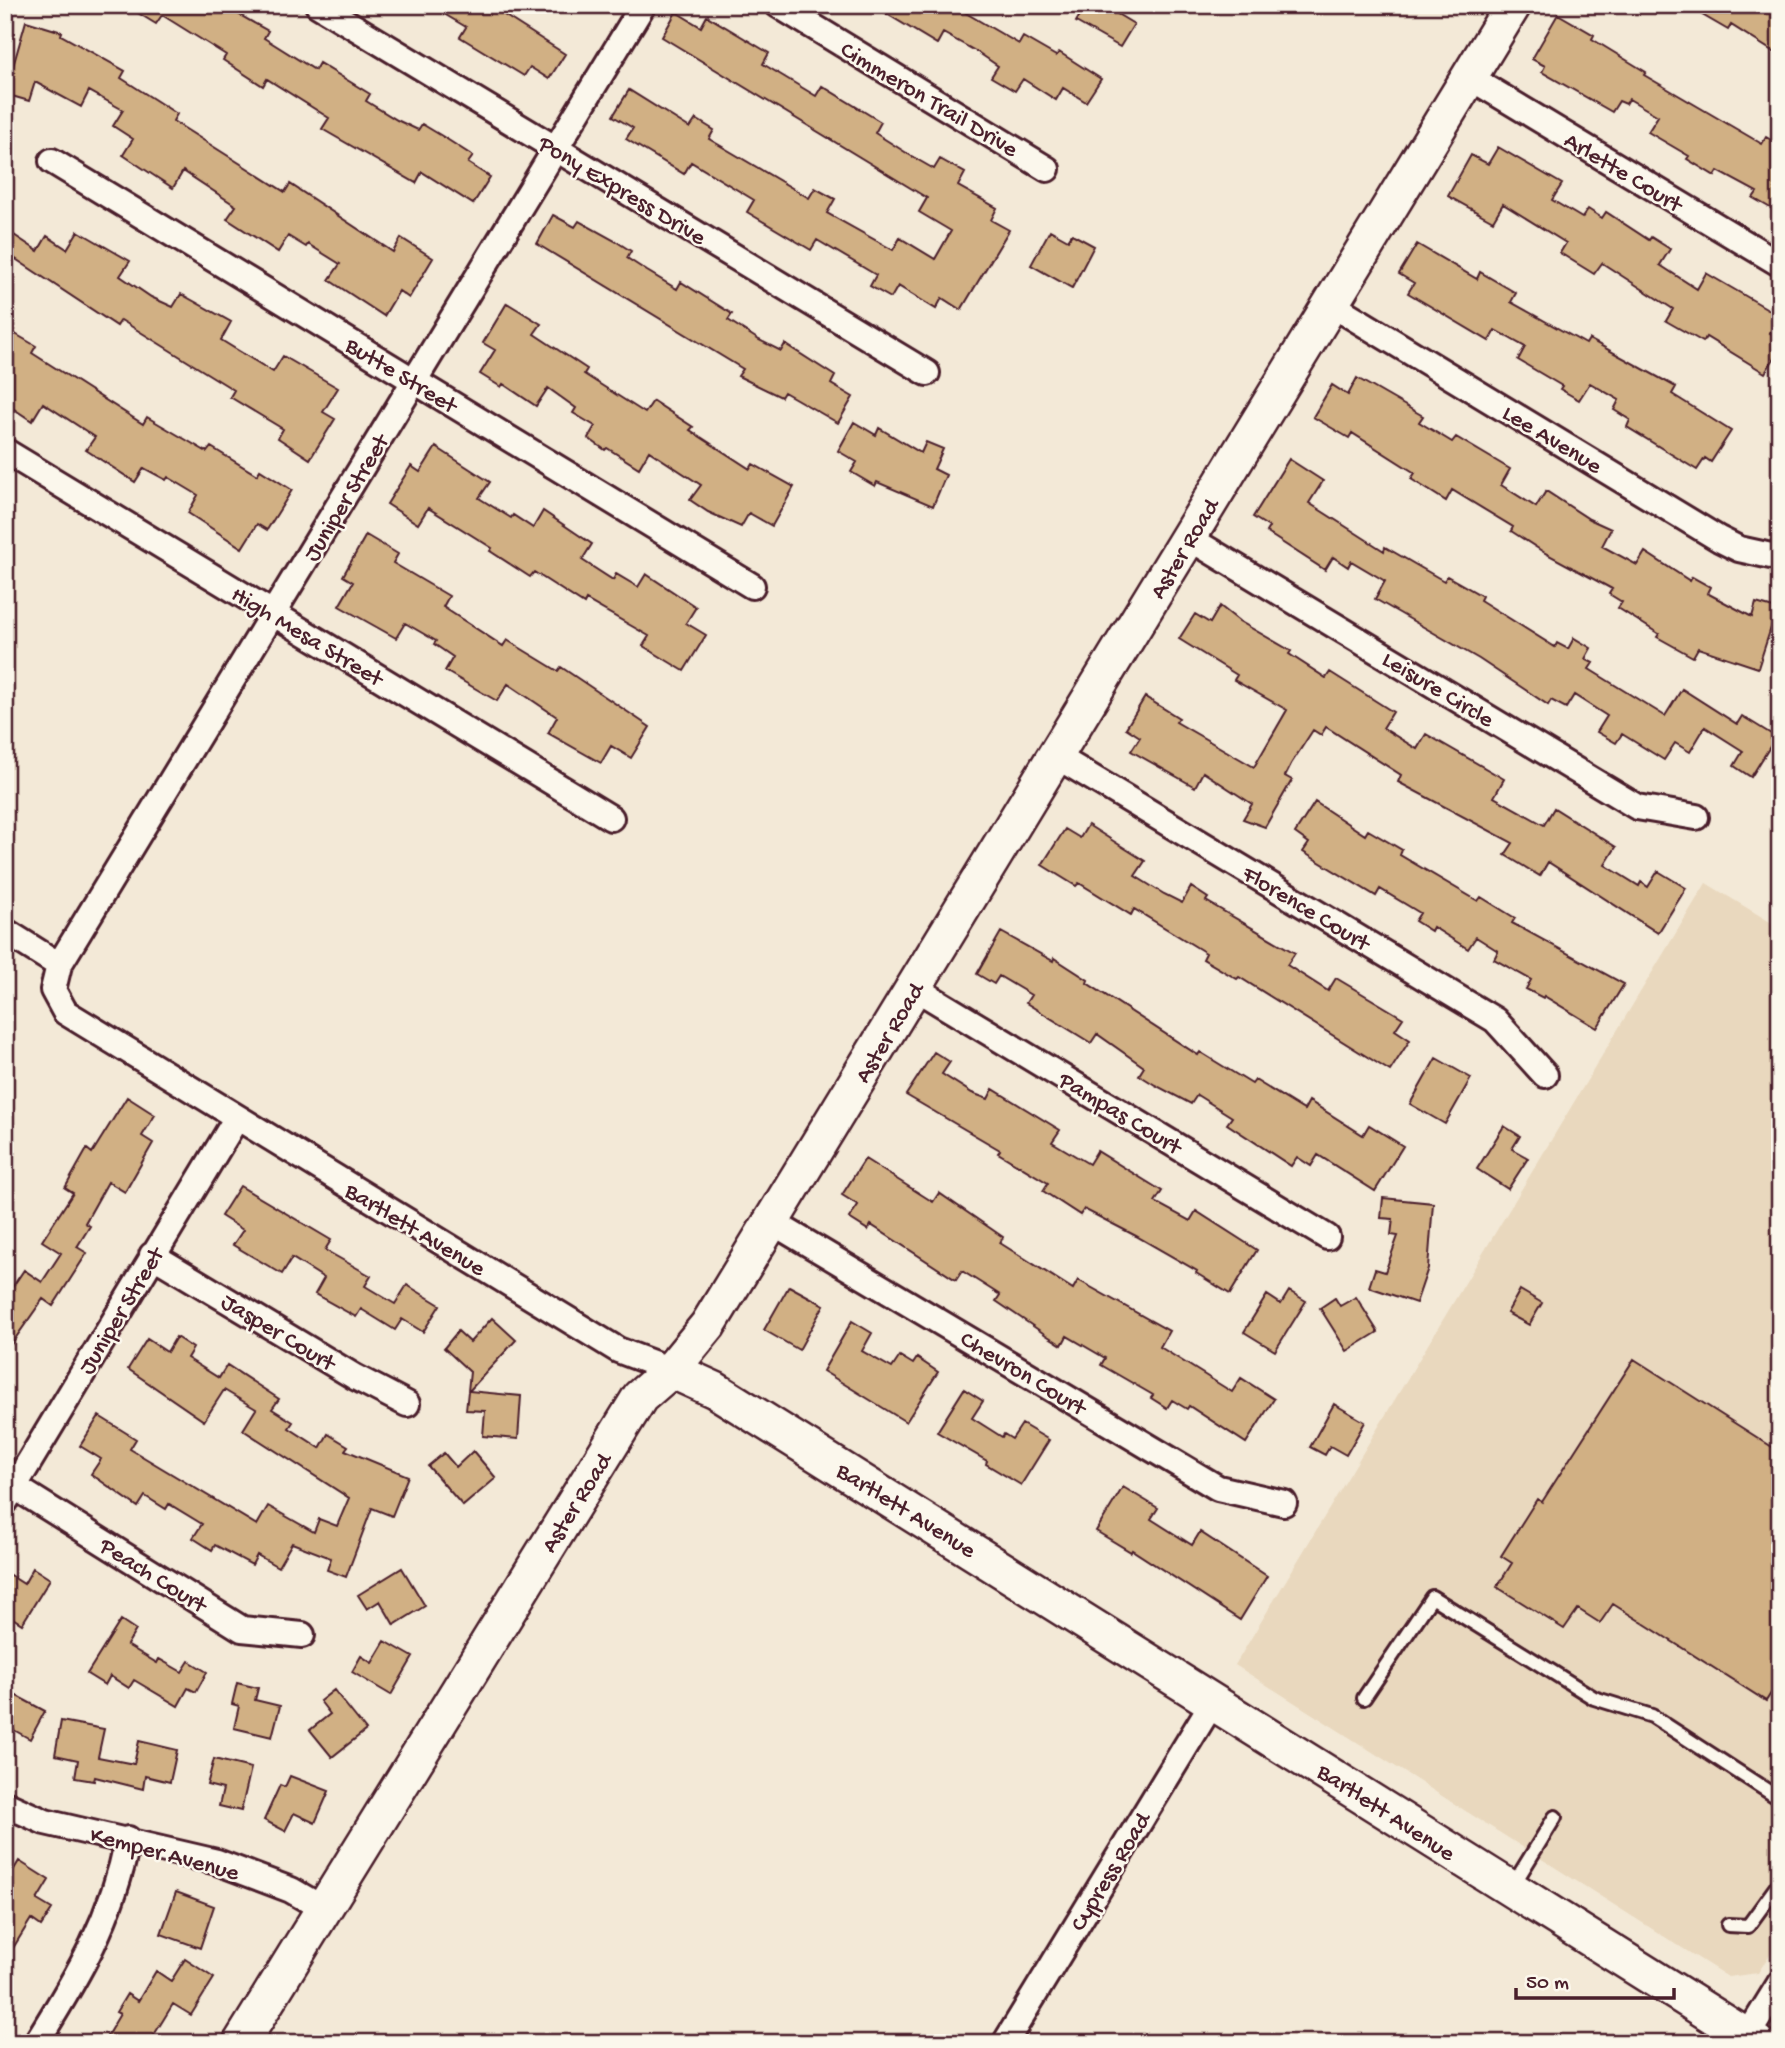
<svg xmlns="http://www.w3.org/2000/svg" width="1785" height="2048" font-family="'Gochi Hand',sans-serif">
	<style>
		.built { fill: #e9d8be }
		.building { fill: #d1b084; stroke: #4a1f2b; stroke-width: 2 }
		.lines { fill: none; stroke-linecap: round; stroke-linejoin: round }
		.lane-casing { stroke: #4a1f2b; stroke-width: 18 }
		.street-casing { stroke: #4a1f2b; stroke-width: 30 }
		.secondary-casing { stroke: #4a1f2b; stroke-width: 40 }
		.lane { stroke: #fbf7ec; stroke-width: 12 }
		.street { stroke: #fbf7ec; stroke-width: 24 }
		.secondary { stroke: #fbf7ec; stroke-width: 35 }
		.labels { text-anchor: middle; stroke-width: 5; stroke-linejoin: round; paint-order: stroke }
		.street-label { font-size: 24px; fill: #4a1f2b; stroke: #fbf7ec }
	</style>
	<rect width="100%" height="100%" fill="#f3e9d7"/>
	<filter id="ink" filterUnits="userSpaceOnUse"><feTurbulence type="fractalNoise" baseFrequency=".0143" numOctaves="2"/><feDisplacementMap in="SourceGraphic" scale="14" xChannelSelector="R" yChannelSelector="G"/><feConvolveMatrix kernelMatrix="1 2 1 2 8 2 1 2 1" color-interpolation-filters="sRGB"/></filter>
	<g filter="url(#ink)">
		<path class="built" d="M1706,883L1780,928V1938L1758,1973L1728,1977L1235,1665Z"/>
		<path class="building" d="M125,5H222L268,31L264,38L315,70L319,63L370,94L366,101L397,120L418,130L422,124L442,136L473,156L468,163L490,177L473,204L422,172L416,183L322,129L329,118L267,79L263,86L223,60L226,55L162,15L156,24Z
			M429,5H510L504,15L565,54L549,79L530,67L524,76L460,37L466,27Z
			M872,5H952L1019,44L1023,37L1056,56L1059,52L1101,79L1086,102L1063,88L1056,100L1023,79L1015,91L991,77L998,66L979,53L943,33L937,44Z
			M1086,5H1118L1114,12L1134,24L1120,47L1076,22Z
			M1685,5H1780V56L1731,25L1728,30Z
			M676,12L701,27L707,16L769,53L763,64L816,96L822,86L881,122L875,133L913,157L934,169L940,159L965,173L958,186L997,208L991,220L1009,230L961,310L942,298L936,309L898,286L891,298L870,286L876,275L817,240L811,250L747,212L754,200L691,162L684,174L626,139L633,128L613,116L629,90L690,128L696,119L714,130L709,139L809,198L815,188L835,199L827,213L893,250L900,238L935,259L951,231L919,212L927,198L662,37Z
			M1558,14L1594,35L1592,39L1646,72L1644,75L1762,144L1766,137L1780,145V199L1774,210L1753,198L1757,192L1718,171L1715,176L1687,159L1689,156L1648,132L1658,116L1629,99L1626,104L1619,101L1612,112L1542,72L1545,66L1532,59Z
			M26,21L62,32L61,35L125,71L121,78L177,114L173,121L285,192L290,184L393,252L401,238L433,258L409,298L399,291L384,316L329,280L340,264L308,244L306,247L288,236L278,252L227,219L236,206L183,171L173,188L153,175L123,155L133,139L113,126L123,110L89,91L81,107L35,82L29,101L5,94Z
			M1498,147L1562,184L1552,200L1582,218L1588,209L1602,218L1606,212L1649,240L1651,237L1670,249L1660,265L1697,289L1706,273L1780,316L1770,333L1780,339V349L1765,373L1706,337L1703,342L1666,321L1673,309L1602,263L1594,274L1560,253L1566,243L1503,204L1493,221L1448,196L1471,155L1488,164Z
			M553,215L575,227L579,221L617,242L631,251L627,258L647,271L677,289L681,282L732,314L728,320L759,340L781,351L785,344L835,376L831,384L853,397L838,423L784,392L781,397L738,376L743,369L537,244Z
			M5,229L38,251L47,236L67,249L78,231L130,261L120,276L151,297L173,307L181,294L231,322L221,340L273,372L283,356L338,388L323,412L335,419L310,459L278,438L283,429L230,397L234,390L121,320L117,326L5,252Z
			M1050,230L1068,240L1072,234L1094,246L1072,288L1031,265Z
			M1417,244L1477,279L1480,272L1516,293L1511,302L1586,344L1589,339L1676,387L1672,394L1731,431L1711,462L1705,458L1697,470L1627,427L1630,420L1614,410L1619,400L1590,383L1579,400L1560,389L1562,386L1518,360L1525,347L1495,330L1489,341L1408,293L1414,283L1399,274Z
			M507,303L541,324L534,334L587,369L584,374L645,413L653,401L693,427L690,430L750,469L753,464L794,487L772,526L749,513L741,527L708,512L690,500L701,485L649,451L639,468L607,448L605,450L588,438L595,426L573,413L576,408L548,388L536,406L503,384L501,387L480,374L495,350L483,343Z
			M5,328L36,346L32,353L143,424L147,417L207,452L211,447L257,475L260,470L292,490L267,530L257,524L242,548L188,513L198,495L168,477L166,480L144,468L135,482L86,450L95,437L43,403L32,421L5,403Z
			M1357,378L1423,416L1419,422L1452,442L1456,437L1510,469L1501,485L1536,507L1546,491L1589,519L1611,529L1602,546L1637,565L1645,552L1690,581L1692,577L1710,587L1707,593L1752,617L1756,603L1777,609L1758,668L1698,648L1693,657L1657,637L1659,634L1618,608L1622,602L1609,594L1612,589L1545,553L1511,531L1513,527L1452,490L1446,501L1411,479L1415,473L1352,433L1349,438L1313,417L1332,385L1348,395Z
			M854,422L876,435L879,428L921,453L926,442L943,449L934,469L946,475L933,506L877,482L875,486L851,472L857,462L838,451Z
			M436,447L490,482L479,498L511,518L513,515L533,528L543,511L592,544L582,560L613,580L616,574L638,587L646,574L696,607L686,623L706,635L684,671L643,646L649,636L586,600L584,604L534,572L530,577L490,551L492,548L428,508L418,524L387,504L411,466L420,472Z
			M1289,459L1323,481L1309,503L1384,551L1385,547L1444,581L1447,576L1482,596L1480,600L1555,647L1557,643L1568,649L1574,638L1591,648L1585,659L1593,663L1589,669L1665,716L1682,689L1737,724L1742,716L1776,737L1751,777L1734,766L1743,751L1705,727L1690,752L1675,743L1664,760L1622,734L1616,743L1597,732L1607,716L1574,695L1566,708L1551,700L1548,705L1479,659L1375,599L1385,581L1351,561L1348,567L1333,557L1325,570L1266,532L1269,527L1253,517Z
			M366,535L398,554L393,563L449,596L443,607L503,646L507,640L558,671L561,667L650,727L631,758L611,746L601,763L548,733L557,717L508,684L497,701L445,671L453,657L434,644L436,641L405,623L396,638L339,606L353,582L343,576Z
			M1220,606L1239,621L1291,651L1289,654L1326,678L1330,672L1393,712L1383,728L1417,749L1426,734L1504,779L1494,797L1544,825L1554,808L1616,847L1605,865L1639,886L1641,882L1648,887L1658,871L1686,888L1658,933L1548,862L1540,876L1505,855L1513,843L1398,782L1401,775L1326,727L1321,735L1313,730L1291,764L1285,776L1292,780L1265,827L1243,819L1252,804L1203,772L1195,787L1131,751L1140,737L1126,728L1145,697L1179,718L1176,722L1254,767L1287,710L1234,680L1237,675L1179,639L1195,614L1210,623Z
			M1315,802L1365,835L1368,830L1402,850L1400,855L1478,901L1481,897L1515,918L1512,923L1624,984L1597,1028L1544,996L1543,998L1526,989L1531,980L1494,959L1498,951L1476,937L1468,949L1433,927L1431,931L1415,921L1420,913L1380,889L1376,896L1303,852L1309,843L1295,833Z
			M1088,825L1145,861L1135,876L1164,894L1182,903L1191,887L1208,898L1206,901L1295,953L1287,965L1328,991L1336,978L1403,1018L1395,1030L1410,1040L1390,1071L1239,977L1237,979L1203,959L1206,953L1134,909L1131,915L1079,883L1076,886L1042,865L1065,829L1080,838Z
			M1001,932L1053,961L1054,958L1088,980L1087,983L1198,1055L1200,1052L1252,1084L1255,1080L1304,1110L1309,1101L1363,1135L1369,1125L1403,1146L1375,1191L1318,1155L1311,1166L1297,1157L1291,1166L1227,1124L1232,1117L1197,1095L1191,1104L1155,1085L1139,1075L1144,1067L1097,1034L1091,1043L1026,1003L1031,995L999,976L994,984L977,974Z
			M934,1052L950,1062L942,1074L972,1093L988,1099L993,1089L1060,1130L1052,1142L1089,1164L1097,1151L1162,1191L1155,1202L1190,1221L1196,1211L1257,1250L1230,1294L1196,1273L1197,1271L1136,1236L1084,1209L1080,1215L1043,1191L1048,1183L998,1153L1000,1150L906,1095Z
			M1436,1058L1471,1078L1445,1124L1410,1104Z
			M127,1097L155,1115L142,1136L153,1143L125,1192L108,1182L85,1223L90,1226L77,1247L87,1253L53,1306L43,1299L5,1353V1298L24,1270L42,1282L61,1253L42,1241L73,1193L65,1188L87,1149L92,1153Z
			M1504,1126L1520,1136L1512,1149L1528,1158L1508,1189L1477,1169Z
			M865,1159L933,1202L939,1193L1003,1237L1000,1243L1073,1289L1078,1280L1169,1331L1160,1347L1232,1392L1241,1378L1274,1399L1246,1443L1189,1406L1187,1409L1172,1400L1167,1408L1151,1398L1153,1395L1101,1365L1105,1358L1067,1336L1062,1345L1046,1335L996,1301L1000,1295L962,1271L956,1280L871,1225L868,1230L849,1218L858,1205L842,1195Z
			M240,1186L331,1240L325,1250L371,1276L365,1286L395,1304L407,1285L440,1305L423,1332L402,1319L395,1330L361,1309L356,1317L315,1294L324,1278L292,1258L282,1274L233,1245L243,1230L221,1216Z
			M1383,1198L1433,1203L1428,1268L1416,1303L1369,1287L1375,1269L1385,1272L1398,1236L1391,1235L1393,1219L1381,1218Z
			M789,1286L824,1305L799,1350L764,1330Z
			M1520,1290L1542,1303L1529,1325L1507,1313Z
			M1289,1291L1306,1301L1275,1351L1244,1332L1267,1295L1281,1304Z
			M1356,1297L1378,1332L1347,1351L1320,1308L1335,1298L1340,1306Z
			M492,1318L516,1340L469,1391L521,1396L518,1439L483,1436L485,1411L466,1410L470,1372L444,1348L458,1331L470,1342Z
			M852,1321L872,1333L862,1351L892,1368L900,1356L913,1364L917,1358L938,1372L906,1422L823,1371Z
			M176,1337L193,1348L187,1358L219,1378L227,1365L279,1399L272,1409L293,1422L289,1428L320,1448L328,1434L348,1446L345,1450L408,1476L392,1516L372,1508L346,1577L327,1570L331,1558L292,1543L278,1567L257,1555L252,1565L215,1545L212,1550L193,1538L202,1524L169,1504L166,1509L145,1496L138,1507L91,1474L101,1459L80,1446L99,1416L136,1439L130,1449L257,1525L268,1506L314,1532L319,1519L337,1526L349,1498L243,1430L256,1409L224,1390L204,1421L128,1369L147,1339L167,1352Z
			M1634,1359L1780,1452V1679L1766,1701L1613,1604L1600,1623L1578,1609L1564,1629L1497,1587L1512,1563L1501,1556L1537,1499L1542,1502Z
			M964,1389L983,1401L972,1418L1002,1437L1004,1434L1012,1439L1022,1424L1049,1440L1021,1485L986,1464L987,1461L937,1432Z
			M1334,1404L1365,1422L1346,1455L1330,1446L1325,1455L1310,1447Z
			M473,1451L496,1478L463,1506L428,1466L444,1453L456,1467Z
			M1123,1487L1158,1508L1151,1519L1192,1545L1200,1532L1267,1576L1240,1620L1132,1550L1131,1552L1096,1531Z
			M33,1568L50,1579L22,1624L5,1613V1572L24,1584Z
			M402,1568L425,1606L394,1625L380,1601L367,1609L358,1595Z
			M121,1620L136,1630L127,1645L157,1663L159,1659L182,1672L189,1661L207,1672L196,1692L188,1688L178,1706L134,1680L129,1688L110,1676L105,1685L87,1674Z
			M385,1641L413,1657L391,1695L352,1672L361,1656L372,1663Z
			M237,1683L258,1688L255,1700L280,1706L272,1737L234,1728L239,1706L232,1704Z
			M334,1690L366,1730L332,1757L310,1730L330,1714L320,1701Z
			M15,1695L45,1711L30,1739L5,1725V1712Z
			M61,1721L104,1729L98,1757L134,1764L139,1741L177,1750L170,1782L145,1776L143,1789L95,1777L94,1781L75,1778L78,1760L55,1755Z
			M214,1759L251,1768L241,1811L219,1806L223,1789L207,1785Z
			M290,1776L329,1791L315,1823L294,1813L285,1831L264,1820L280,1785L285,1787Z
			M19,1861L49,1880L37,1900L52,1909L41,1926L31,1919L5,1961V1884Z
			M176,1892L214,1906L200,1948L161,1934Z
			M185,1959L214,1978L191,2015L173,2004L149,2043H117L107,2036L120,2014L116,2012L127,1994L138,2001L156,1971L171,1981Z"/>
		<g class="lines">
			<g class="lane-casing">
				<path id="lane" d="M1364,1698L1432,1597L1594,1698L1652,1716L1780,1799
					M1512,1887L1555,1817
					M1728,1925L1748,1926L1780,1882"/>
			</g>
			<g class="street-casing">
				<path id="street" d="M318,5L927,373
					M643,5L59,965L53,990L65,1012L618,1350L671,1370
					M778,5L1047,169
					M1469,77L1780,264
					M52,161L752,586
					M1331,304L1719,539L1739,549L1780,558
					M5,451L611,818
					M1189,538L1637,807L1696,817
					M1056,756L1495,1020L1545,1075
					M5,931L59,965
					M915,988L1327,1237
					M772,1222L1218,1488L1284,1503
					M152,1255L355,1377L407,1404
					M15,1487L242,1629L302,1635
					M5,1502L236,1119
					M5,1804L45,1822L217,1862L291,1890L322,1908
					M36,2043C79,1974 112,1919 128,1839
					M1005,2043L1214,1700
					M1743,2043L1780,1983"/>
			</g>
			<g class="secondary-casing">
				<path id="secondary" d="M671,1370L715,1390L1757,2043
					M241,2043L640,1397L671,1370L708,1325L1513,5"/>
			</g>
			<use href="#lane" class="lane"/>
			<use href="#street" class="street"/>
			<use href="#secondary" class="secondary"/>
		</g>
	</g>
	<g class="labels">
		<g class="street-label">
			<text transform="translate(930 98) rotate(31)" y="8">Cimmeron Trail Drive</text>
			<text transform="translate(1624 171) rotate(31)" y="8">Arlette Court</text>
			<text transform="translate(623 189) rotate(31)" y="8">Pony Express Drive</text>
			<text transform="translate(402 374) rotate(31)" y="8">Butte Street</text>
			<text transform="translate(1553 438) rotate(31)" y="8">Lee Avenue</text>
			<text transform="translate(345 497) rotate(-59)" y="8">Juniper Street</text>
			<text transform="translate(1183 548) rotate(-59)" y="8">Aster Road</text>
			<text transform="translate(308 635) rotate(31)" y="8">High Mesa Street</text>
			<text transform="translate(1439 688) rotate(31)" y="8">Leisure Circle</text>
			<text transform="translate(1307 907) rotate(31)" y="8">Florence Court</text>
			<text transform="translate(888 1032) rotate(-59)" y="8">Aster Road</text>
			<text transform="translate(1121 1112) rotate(31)" y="8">Pampas Court</text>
			<text transform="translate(416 1228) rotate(31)" y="8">Bartlett Avenue</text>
			<text transform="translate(120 1310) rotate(-59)" y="8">Juniper Street</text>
			<text transform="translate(279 1331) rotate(31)" y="8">Jasper Court</text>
			<text transform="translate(1024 1372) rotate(31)" y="8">Chevron Court</text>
			<text transform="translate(575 1502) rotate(-58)" y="8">Aster Road</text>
			<text transform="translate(907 1509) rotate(32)" y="8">Bartlett Avenue</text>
			<text transform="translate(154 1574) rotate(32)" y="8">Peach Court</text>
			<text transform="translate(1387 1811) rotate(33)" y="8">Bartlett Avenue</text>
			<text transform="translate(165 1852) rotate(15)" y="8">Kemper Avenue</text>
			<text transform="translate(1109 1871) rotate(-59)" y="8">Cypress Road</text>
		</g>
	</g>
	<rect width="1785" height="2048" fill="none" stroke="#fbf7ec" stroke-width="28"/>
	<rect x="14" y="14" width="1757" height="2020" fill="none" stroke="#4a1f2b" stroke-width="2.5" filter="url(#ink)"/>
	<path d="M1516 1988v10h158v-10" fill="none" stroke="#4a1f2b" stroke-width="3.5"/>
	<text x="1526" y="1988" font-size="21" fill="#4a1f2b" stroke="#fbf7ec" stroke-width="5" paint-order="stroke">50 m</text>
</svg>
